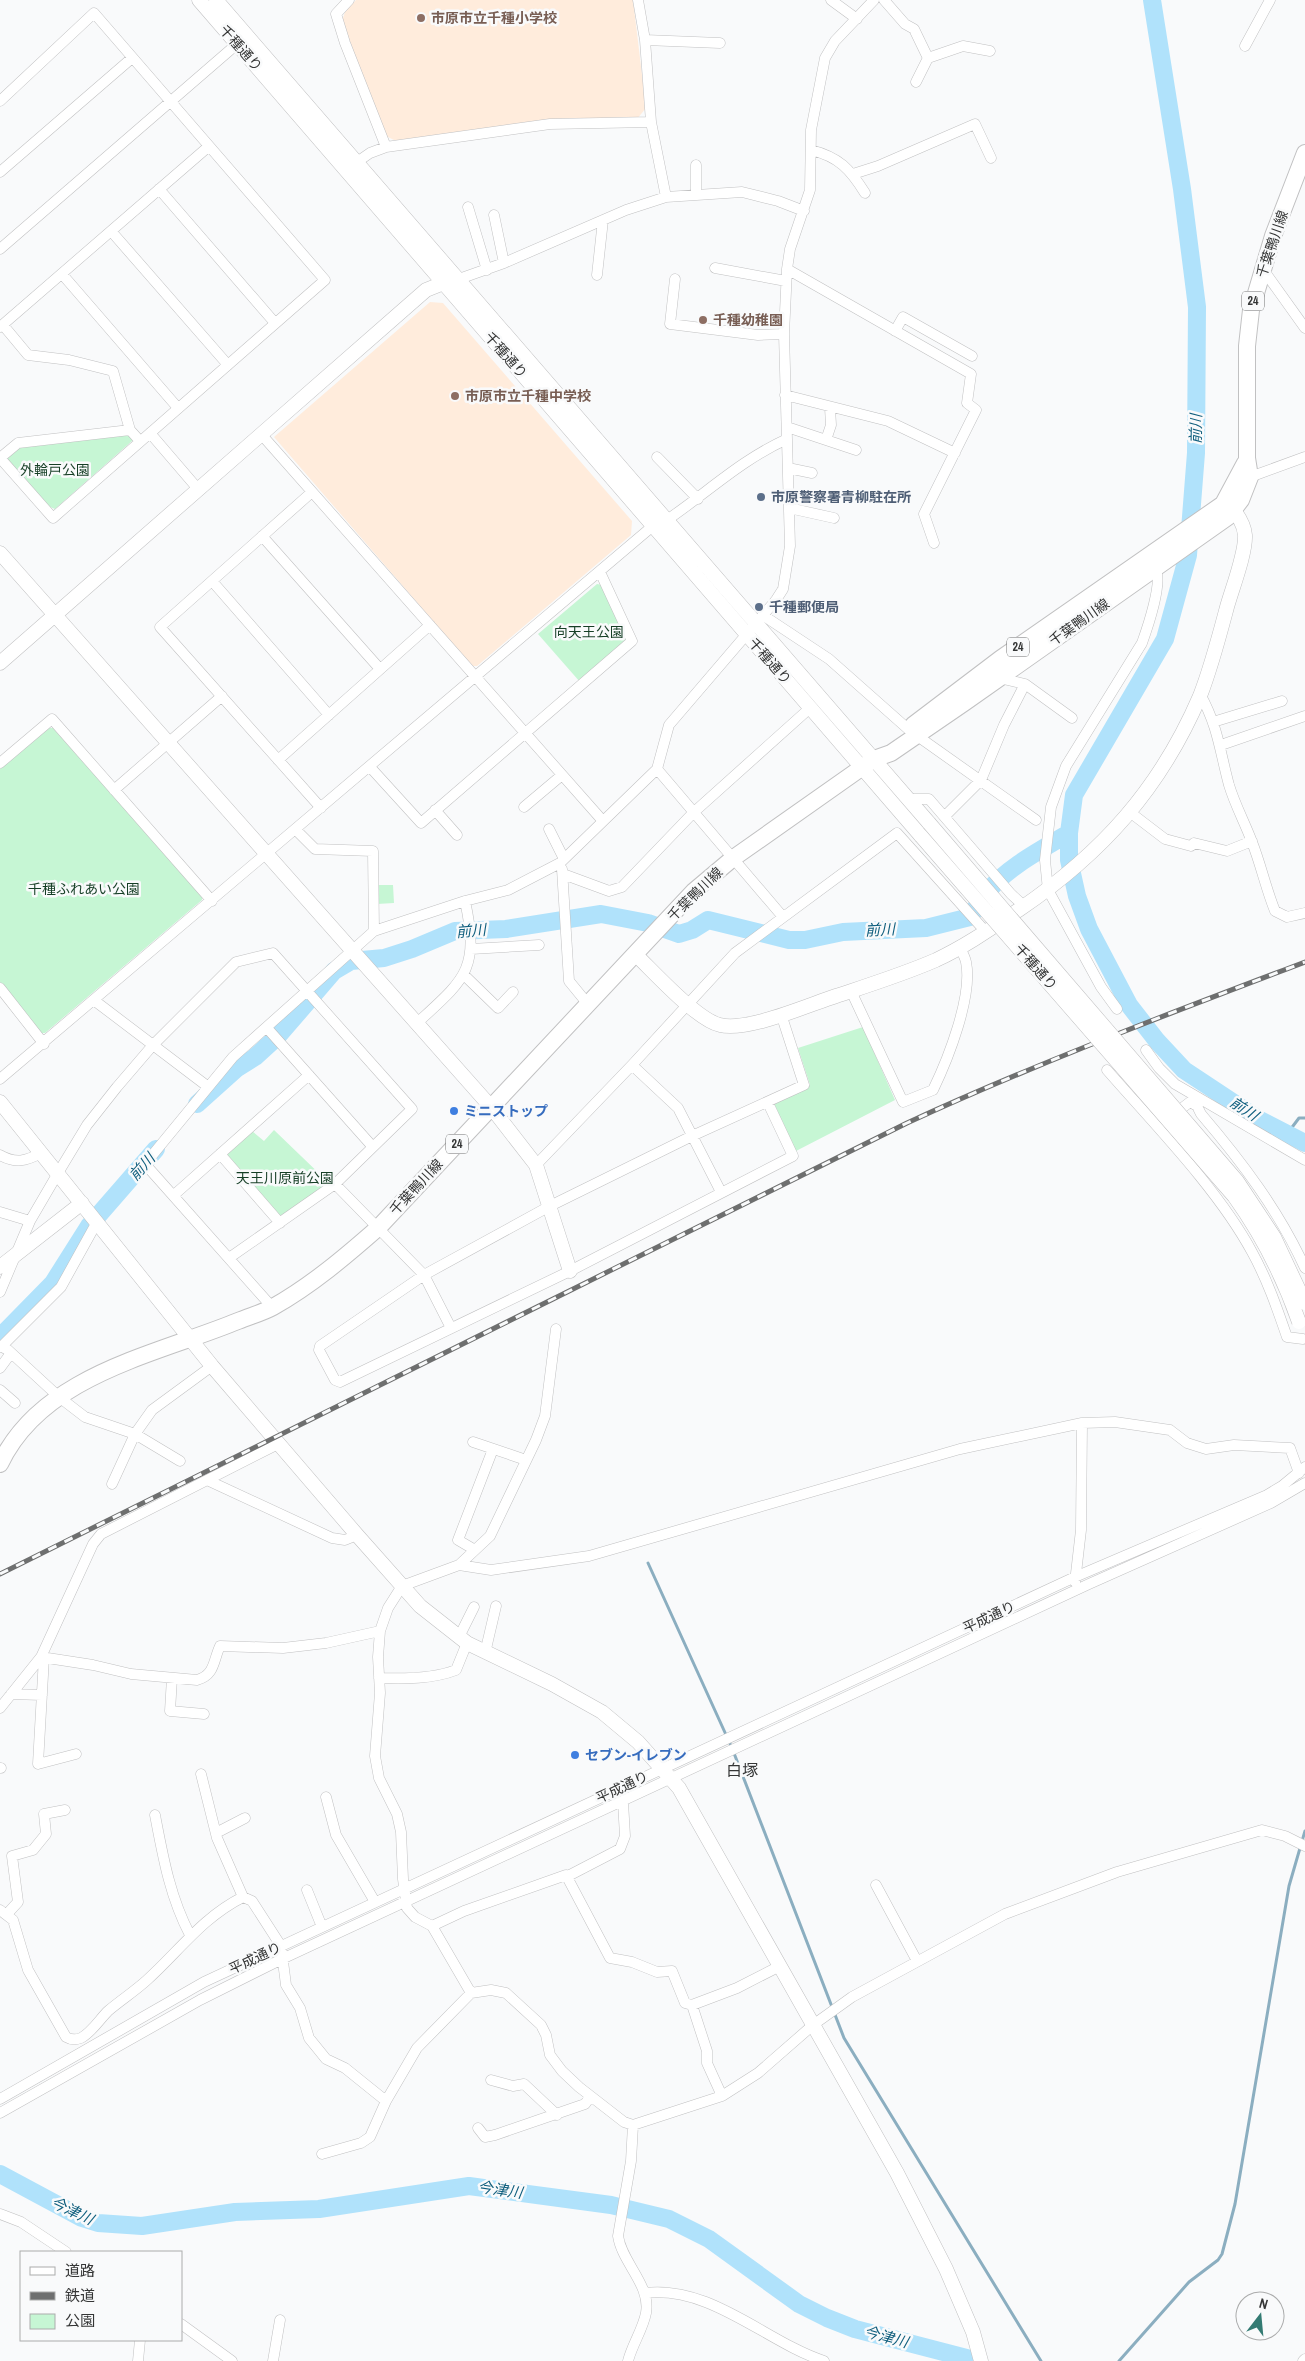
<svg xmlns="http://www.w3.org/2000/svg" width="1305" height="2361" font-family="'Archivo Narrow','Noto Sans JP',sans-serif">
	<style>
		.education { fill: #ffecdc }
		.green { fill: #c6f6d4 }
		.lines { fill: none; stroke-linecap: round; stroke-linejoin: round }
		.stream { stroke: #8baec0; stroke-width: 3 }
		.river { stroke: #b0e2fb; stroke-width: 18 }
		.minor-casing { stroke: #c1c1c2; stroke-width: 11 }
		.tertiary-casing { stroke: #c1c1c2; stroke-width: 15 }
		.primary-casing { stroke: #c1c1c2; stroke-width: 18 }
		.minor { stroke: #fff; stroke-width: 10 }
		.tertiary { stroke: #fff; stroke-width: 14 }
		.primary { stroke: #fff; stroke-width: 16 }
		.rail-casing { stroke: #6e6f6f; stroke-width: 5 }
		.rail { stroke: #f9fafb; stroke-width: 3; stroke-dasharray: 9; stroke-linecap: butt }
		.tertiary-bridge-casing { stroke: #c1c1c2; stroke-width: 15; stroke-linecap: butt }
		.tertiary-bridge { stroke: #fff; stroke-width: 14 }
		.education-dot { fill: #8d6e63; stroke: #f9fafb; stroke-width: 2 }
		.service-dot { fill: #5c6f8a; stroke: #f9fafb; stroke-width: 2 }
		.shop-dot { fill: #3f7fe0; stroke: #f9fafb; stroke-width: 2 }
		.labels { text-anchor: middle; stroke-width: 5; stroke-linejoin: round; paint-order: stroke }
		.shield { fill: #f9fafb; stroke: #707171; stroke-width: 1 }
		.shield-label { font-size: 12px; font-weight: bold; fill: #353636 }
		.education-label { font-size: 14px; font-weight: bold; fill: #785e54; stroke: #f9fafb; text-anchor: start }
		.street-label { font-size: 14px; fill: #353636; stroke: #f9fafb }
		.park-label { font-size: 14px; fill: #163f26; stroke: #f9fafb }
		.service-label { font-size: 14px; font-weight: bold; fill: #4e5e75; stroke: #f9fafb; text-anchor: start }
		.shop-label { font-size: 14px; font-weight: bold; fill: #366cbe; stroke: #f9fafb; text-anchor: start }
		.water-label { font-size: 15px; font-style: italic; fill: #105f7e; stroke: #f9fafb }
		.quarter-label { font-size: 16px; fill: #353636; stroke: #f9fafb }
	</style>
	<rect width="100%" height="100%" fill="#f9fafb"/>
	<path class="education" d="M356,0H633L646,108L637,119L545,120L396,141L386,136L342,21L345,12Z
		M430,302L443,303L632,521L631,535L477,666H472L274,437Z"/>
	<path class="green" d="M126,433L132,437V441L55,509L50,507L7,460L9,455L20,445Z
		M597,584L602,585L627,638L626,642L580,682L538,634Z
		M49,728H53L202,895V900L45,1033H40L0,982V769Z
		M377,885H393L394,903L377,904Z
		M863,1027L895,1100L796,1151L775,1106V1103L810,1085L798,1048Z
		M274,1130L328,1182L327,1185L283,1215H279L227,1156L228,1152L252,1131L264,1141Z"/>
	<g class="lines">
		<path class="stream" d="M1287,1134L1299,1118H1305
			M648,1563L732,1748L844,2038L1041,2361
			M1119,2361L1189,2282L1218,2260L1222,2254L1235,2204L1289,1886L1305,1831"/>
		<path class="river" d="M1152,0L1182,189L1197,307L1196,453L1188,555L1165,639L1074,795L1069,833V860L1077,896L1089,929L1129,1005L1157,1041L1184,1070L1258,1119L1305,1143
			M197,1104L236,1069L255,1057L278,1036L334,971L351,961L384,958L412,949L455,931L506,929L601,914L648,923L679,934L692,930L708,920L789,940H805L843,932L926,928L970,917C976,908 981,898 988,891C1009,866 1041,850 1069,833
			M0,1337L53,1283L89,1226L156,1149
			M0,2174L82,2218L98,2223L142,2226L235,2212L319,2209L469,2186L611,2205L669,2219L709,2239L799,2304L827,2318L855,2329L978,2361"/>
		<g class="minor-casing">
			<path id="minor" d="M349,0L336,14L345,43L386,147
				M638,0L645,40L651,122L666,197
				M831,0L857,19
				M884,0L905,24L914,29L928,58
				M645,40L720,43
				M1245,46L1270,0
				M916,82L928,58L963,46L990,51
				M0,101L94,13L325,280L53,518L0,458
				M811,150C839,157 850,169 865,193
				M357,162L370,153L386,147L550,124L651,122
				M696,165V195
				M0,172L132,58
				M853,174L878,166L975,124L991,158
				M159,189L275,323
				M468,207L487,270
				M494,215L504,263
				M111,231L228,365
				M0,249L237,44
				M715,268L786,281
				M1262,268L1305,328
				M787,269L971,374L967,403L976,410L924,514L934,543
				M62,274L178,408
				M597,275L603,220
				M459,279L504,263L626,210L666,197L742,192L778,201L804,211
				M675,279L670,324L758,335L784,334
				M3,325L28,355L69,360L113,371L130,430L140,441
				M0,327L208,147
				M895,331L903,317L972,356
				M785,395L888,421L955,453
				M787,427L856,450
				M150,433L198,489
				M261,434L602,820
				M826,440L831,425L830,408
				M657,457L698,499
				M0,458L18,443L130,430
				M788,468L812,473
				M1250,477L1305,457
				M312,492L160,627L321,808
				M789,508L834,518
				M667,520C708,492 741,460 787,439
				M262,536L380,669
				M212,581L329,715
				M764,616L829,659L908,729
				M999,678L1025,684L1072,718
				M1200,694C1218,726 1220,752 1229,785C1235,805 1245,823 1252,842C1261,865 1266,889 1275,911L1287,917L1305,913
				M1213,722L1282,701
				M916,735L1036,820
				M1221,745L1305,716
				M278,760L430,625
				M0,763L52,719L212,901
				M370,767L421,823L632,641L600,572
				M657,769L783,917
				M114,790L222,696
				M908,799H929L1011,894L1024,906
				M524,807L562,775
				M435,810L457,835
				M1131,813L1165,839L1191,846L1194,843L1227,851L1252,841
				M945,816L981,780L1004,725L1025,684
				M549,829L564,859
				M296,830L315,849L373,851L374,931
				M562,869L569,981L587,1003
				M563,874L609,891L622,887L693,813L810,708
				M471,949L539,945
				M464,975L498,1008L513,992
				M0,988L44,1044
				M851,991L903,1102L933,1090C948,1059 973,996 966,962C965,957 962,952 960,948
				M95,1001L207,1086
				M1117,1009L1101,987L1048,890L1045,860L1051,807L1066,766L1142,643C1147,629 1164,580 1155,569
				M416,1024C465,979 480,970 465,901
				M267,1028L372,1146
				M1146,1050L1159,1068L1175,1084L1305,1160
				M632,1065L678,1108L721,1192
				M1107,1070C1154,1124 1218,1189 1252,1252C1267,1279 1277,1308 1287,1337L1303,1339
				M0,1079L654,525
				M768,1103L793,1156L570,1271L340,1382L335,1380L319,1350L320,1346L424,1275L550,1206L692,1136L804,1085L781,1014
				M1173,1115L1190,1102L1197,1106L1201,1114C1242,1162 1279,1211 1305,1268
				M220,1154L280,1223
				M0,1155C16,1164 26,1161 41,1153
				M536,1165L632,1065L735,953L897,833L986,932
				M335,1184L424,1275L451,1328
				M174,1195L309,1075
				M0,1212L30,1221
				M0,1292L30,1221L58,1173L87,1125L117,1087L153,1045L236,962L273,953L412,1109L335,1184L229,1258
				M272,1307L145,1164L233,1057L374,931L465,901L508,890L560,863L657,769L669,725L776,600L783,589L790,546L784,334L787,269L790,249L810,190L811,130L825,58L835,41L874,0
				M0,1346L8,1350L59,1397L85,1417L135,1434L180,1461
				M1,1347L61,1287L97,1222
				M0,1368L11,1353
				M0,1390L15,1403
				M473,1442L526,1460
				M207,1480L332,1538L345,1540L357,1535
				M112,1484L135,1434L152,1410L212,1366
				M475,1550L458,1540L493,1449
				M459,1565L491,1570L589,1556L960,1449L1082,1423L1115,1422L1170,1430L1187,1443L1206,1449L1234,1445L1290,1448L1299,1473
				M1075,1582L1081,1530L1082,1423
				M459,1637L474,1607
				M485,1653L496,1606
				M41,1657L93,1665L131,1674L197,1680C215,1675 213,1661 220,1646L283,1648L326,1643L380,1631
				M44,1657L38,1764L76,1754
				M172,1678L170,1711L204,1714
				M379,1678C404,1679 433,1679 456,1670L467,1643
				M11,1694L42,1695
				M0,1708L41,1657L93,1544L101,1534L278,1444
				M0,1768H1
				M201,1774L217,1838L243,1897
				M326,1797L336,1835L375,1902
				M155,1815C163,1857 170,1897 190,1935
				M216,1833L245,1818
				M568,1876L620,1849L625,1836L623,1802
				M876,1885L917,1961
				M307,1890L322,1927
				M0,1910L13,1920L28,1970L66,2037C71,2040 76,2040 81,2038C92,2032 99,2020 108,2011C121,2000 135,1991 147,1980C179,1951 203,1917 243,1897L252,1901L281,1946L286,1985L300,2008L309,2038L326,2059L345,2068L386,2101
				M7,1914L18,1902L12,1856L33,1850L46,1834L44,1814L65,1810
				M432,1926L464,1911L566,1875L610,1958L632,1962L657,1972L672,1971L685,2003L692,2005L737,1988L780,1966
				M471,1993L432,1926L415,1917L407,1908L403,1879L401,1832L397,1814L379,1778L375,1756L380,1693L378,1657L380,1631L388,1608L402,1586L459,1565L490,1536L536,1440L545,1416L556,1329
				M692,2005L707,2051V2063L722,2096
				M491,2080L513,2086L524,2084L557,2115
				M0,2099L204,1982L1075,1577L1267,1495L1282,1486L1305,1467
				M0,2113L200,2000L282,1959L1089,1584L1271,1503L1305,1483
				M478,2128L485,2137L495,2135L585,2104L590,2097
				M322,2154L361,2143L370,2137L386,2101L417,2048L471,1993L491,1990L506,1993L541,2025L546,2035L550,2055L562,2071L579,2087L624,2122L633,2125L722,2096L758,2073L813,2025L852,1997L1005,1914L1117,1872L1262,1830L1285,1836L1305,1846
				M0,2214L21,2222L66,2252
				M645,2293C711,2285 766,2342 824,2361
				M181,2324L232,2361
				M138,2361L140,2340
				M273,2361L280,2320
				M628,2361C632,2345 643,2329 646,2313C651,2285 622,2263 618,2236L631,2161L633,2125
				M1303,2361L1305,2359"/>
		</g>
		<g class="tertiary-casing">
			<path id="tertiary" d="M199,0L921,836
				M216,0L929,823
				M0,553L491,1107L536,1165L570,1271
				M0,663L426,290L451,280
				M635,954C654,972 697,1020 720,1025C747,1032 808,1005 836,996C869,985 904,974 936,960C966,946 993,927 1020,909C1102,853 1160,789 1200,696C1211,668 1219,637 1227,607C1232,589 1246,553 1245,535C1244,523 1236,512 1228,503
				M0,1102L212,1366L357,1535L420,1606L467,1643L552,1684L602,1712L638,1742L679,1788L897,2173L946,2269L973,2332L981,2361
				M0,1267L82,1203"/>
		</g>
		<g class="primary-casing">
			<path id="primary" d="M913,725L1000,659L1223,504L1245,463
				M0,1464C42,1375 155,1355 238,1321C250,1316 262,1313 273,1307C312,1285 346,1256 379,1227L694,891L732,859L874,759L891,753L964,703L1228,517L1241,500L1250,477L1247,458V346L1251,310L1273,236L1305,153"/>
		</g>
		<use href="#minor" class="minor"/>
		<use href="#tertiary" class="tertiary"/>
		<use href="#primary" class="primary"/>
		<g class="rail-casing">
			<path id="rail" d="M0,1574L907,1123C1037,1063 1171,1013 1305,962"/>
		</g>
		<use href="#rail" class="rail"/>
		<g class="tertiary-bridge-casing">
			<path id="tertiary-bridge" d="M929,823L1237,1181L1274,1237L1305,1303
				M921,836L1234,1196C1262,1235 1283,1276 1299,1322"/>
		</g>
		<use href="#tertiary-bridge" class="tertiary-bridge"/>
	</g>
	<g class="education-dot">
		<circle cx="421" cy="18" r="5"/>
		<circle cx="703" cy="320" r="5"/>
		<circle cx="455" cy="396" r="5"/>
	</g>
	<g class="service-dot">
		<circle cx="761" cy="497" r="5"/>
		<circle cx="759" cy="607" r="5"/>
	</g>
	<g class="shop-dot">
		<circle cx="454" cy="1111" r="5"/>
		<circle cx="575" cy="1755" r="5"/>
	</g>
	<g class="labels">
		<g class="shield">
			<rect x="1242" y="291.5" width="22" height="19" rx="4"/>
			<rect x="1007" y="637.5" width="22" height="19" rx="4"/>
			<rect x="446" y="1134.5" width="22" height="19" rx="4"/>
		</g>
		<g class="shield-label">
			<text x="1253" y="305">24</text>
			<text x="1018" y="651">24</text>
			<text x="457" y="1148">24</text>
		</g>
		<g class="education-label">
			<text x="431" y="23">市原市立千種小学校</text>
			<text x="713" y="325">千種幼稚園</text>
			<text x="465" y="401">市原市立千種中学校</text>
		</g>
		<g class="street-label">
			<text transform="translate(241 48) rotate(49)" y="5">千種通り</text>
			<text transform="translate(1272 244) rotate(-71)" y="5">千葉鴨川線</text>
			<text transform="translate(506 355) rotate(49)" y="5">千種通り</text>
			<text transform="translate(1079 622) rotate(-35)" y="5">千葉鴨川線</text>
			<text transform="translate(770 661) rotate(49)" y="5">千種通り</text>
			<text transform="translate(695 894) rotate(-44)" y="5">千葉鴨川線</text>
			<text transform="translate(1036 967) rotate(49)" y="5">千種通り</text>
			<text transform="translate(416 1187) rotate(-47)" y="5">千葉鴨川線</text>
			<text transform="translate(989 1617) rotate(-25)" y="5">平成通り</text>
			<text transform="translate(622 1787) rotate(-25)" y="5">平成通り</text>
			<text transform="translate(255 1958) rotate(-25)" y="5">平成通り</text>
		</g>
		<g class="park-label">
			<text x="55" y="475">外輪戸公園</text>
			<text x="589" y="637">向天王公園</text>
			<text x="84" y="894">千種ふれあい公園</text>
			<text x="285" y="1183">天王川原前公園</text>
		</g>
		<g class="service-label">
			<text x="771" y="502">市原警察署青柳駐在所</text>
			<text x="769" y="612">千種郵便局</text>
		</g>
		<g class="shop-label">
			<text x="464" y="1116">ミニストップ</text>
			<text x="585" y="1760">セブン-イレブン</text>
		</g>
		<g class="water-label">
			<text transform="translate(1196 429) rotate(-89)" y="5">前川</text>
			<text transform="translate(880 930) rotate(-3)" y="5">前川</text>
			<text transform="translate(471 931) rotate(-5)" y="5">前川</text>
			<text transform="translate(1244 1109) rotate(33)" y="5">前川</text>
			<text transform="translate(142 1167) rotate(-48)" y="5">前川</text>
			<text transform="translate(500 2190) rotate(8)" y="5">今津川</text>
			<text transform="translate(72 2211) rotate(25)" y="5">今津川</text>
			<text transform="translate(886 2337) rotate(15)" y="5">今津川</text>
		</g>
		<g class="quarter-label">
			<text x="742" y="1776">白塚</text>
		</g>
	</g>
	<rect x="20" y="2251" width="162" height="90" fill="#f9fafb" stroke="#abacac"/>
	<rect x="30" y="2267" width="25" height="8" fill="#ffffff" stroke="#abacac"/>
	<text x="65" y="2276" font-size="15" fill="#353636">道路</text>
	<rect x="30" y="2292" width="25" height="8" fill="#6e6f6f" stroke="#abacac"/>
	<text x="65" y="2301" font-size="15" fill="#353636">鉄道</text>
	<rect x="30" y="2314" width="25" height="15" fill="#c6f6d4" stroke="#abacac"/>
	<text x="65" y="2326" font-size="15" fill="#353636">公園</text>
	<g transform="translate(1260 2316) rotate(16)"><circle r="24" fill="#f9fafb" stroke="#abacac"/>
	<path d="M0-4L9 19L0 12L-9 19Z" fill="#347b73"/>
	<text y="-8" font-size="14" font-weight="bold" text-anchor="middle" fill="#353636">N</text>
	</g>
</svg>
